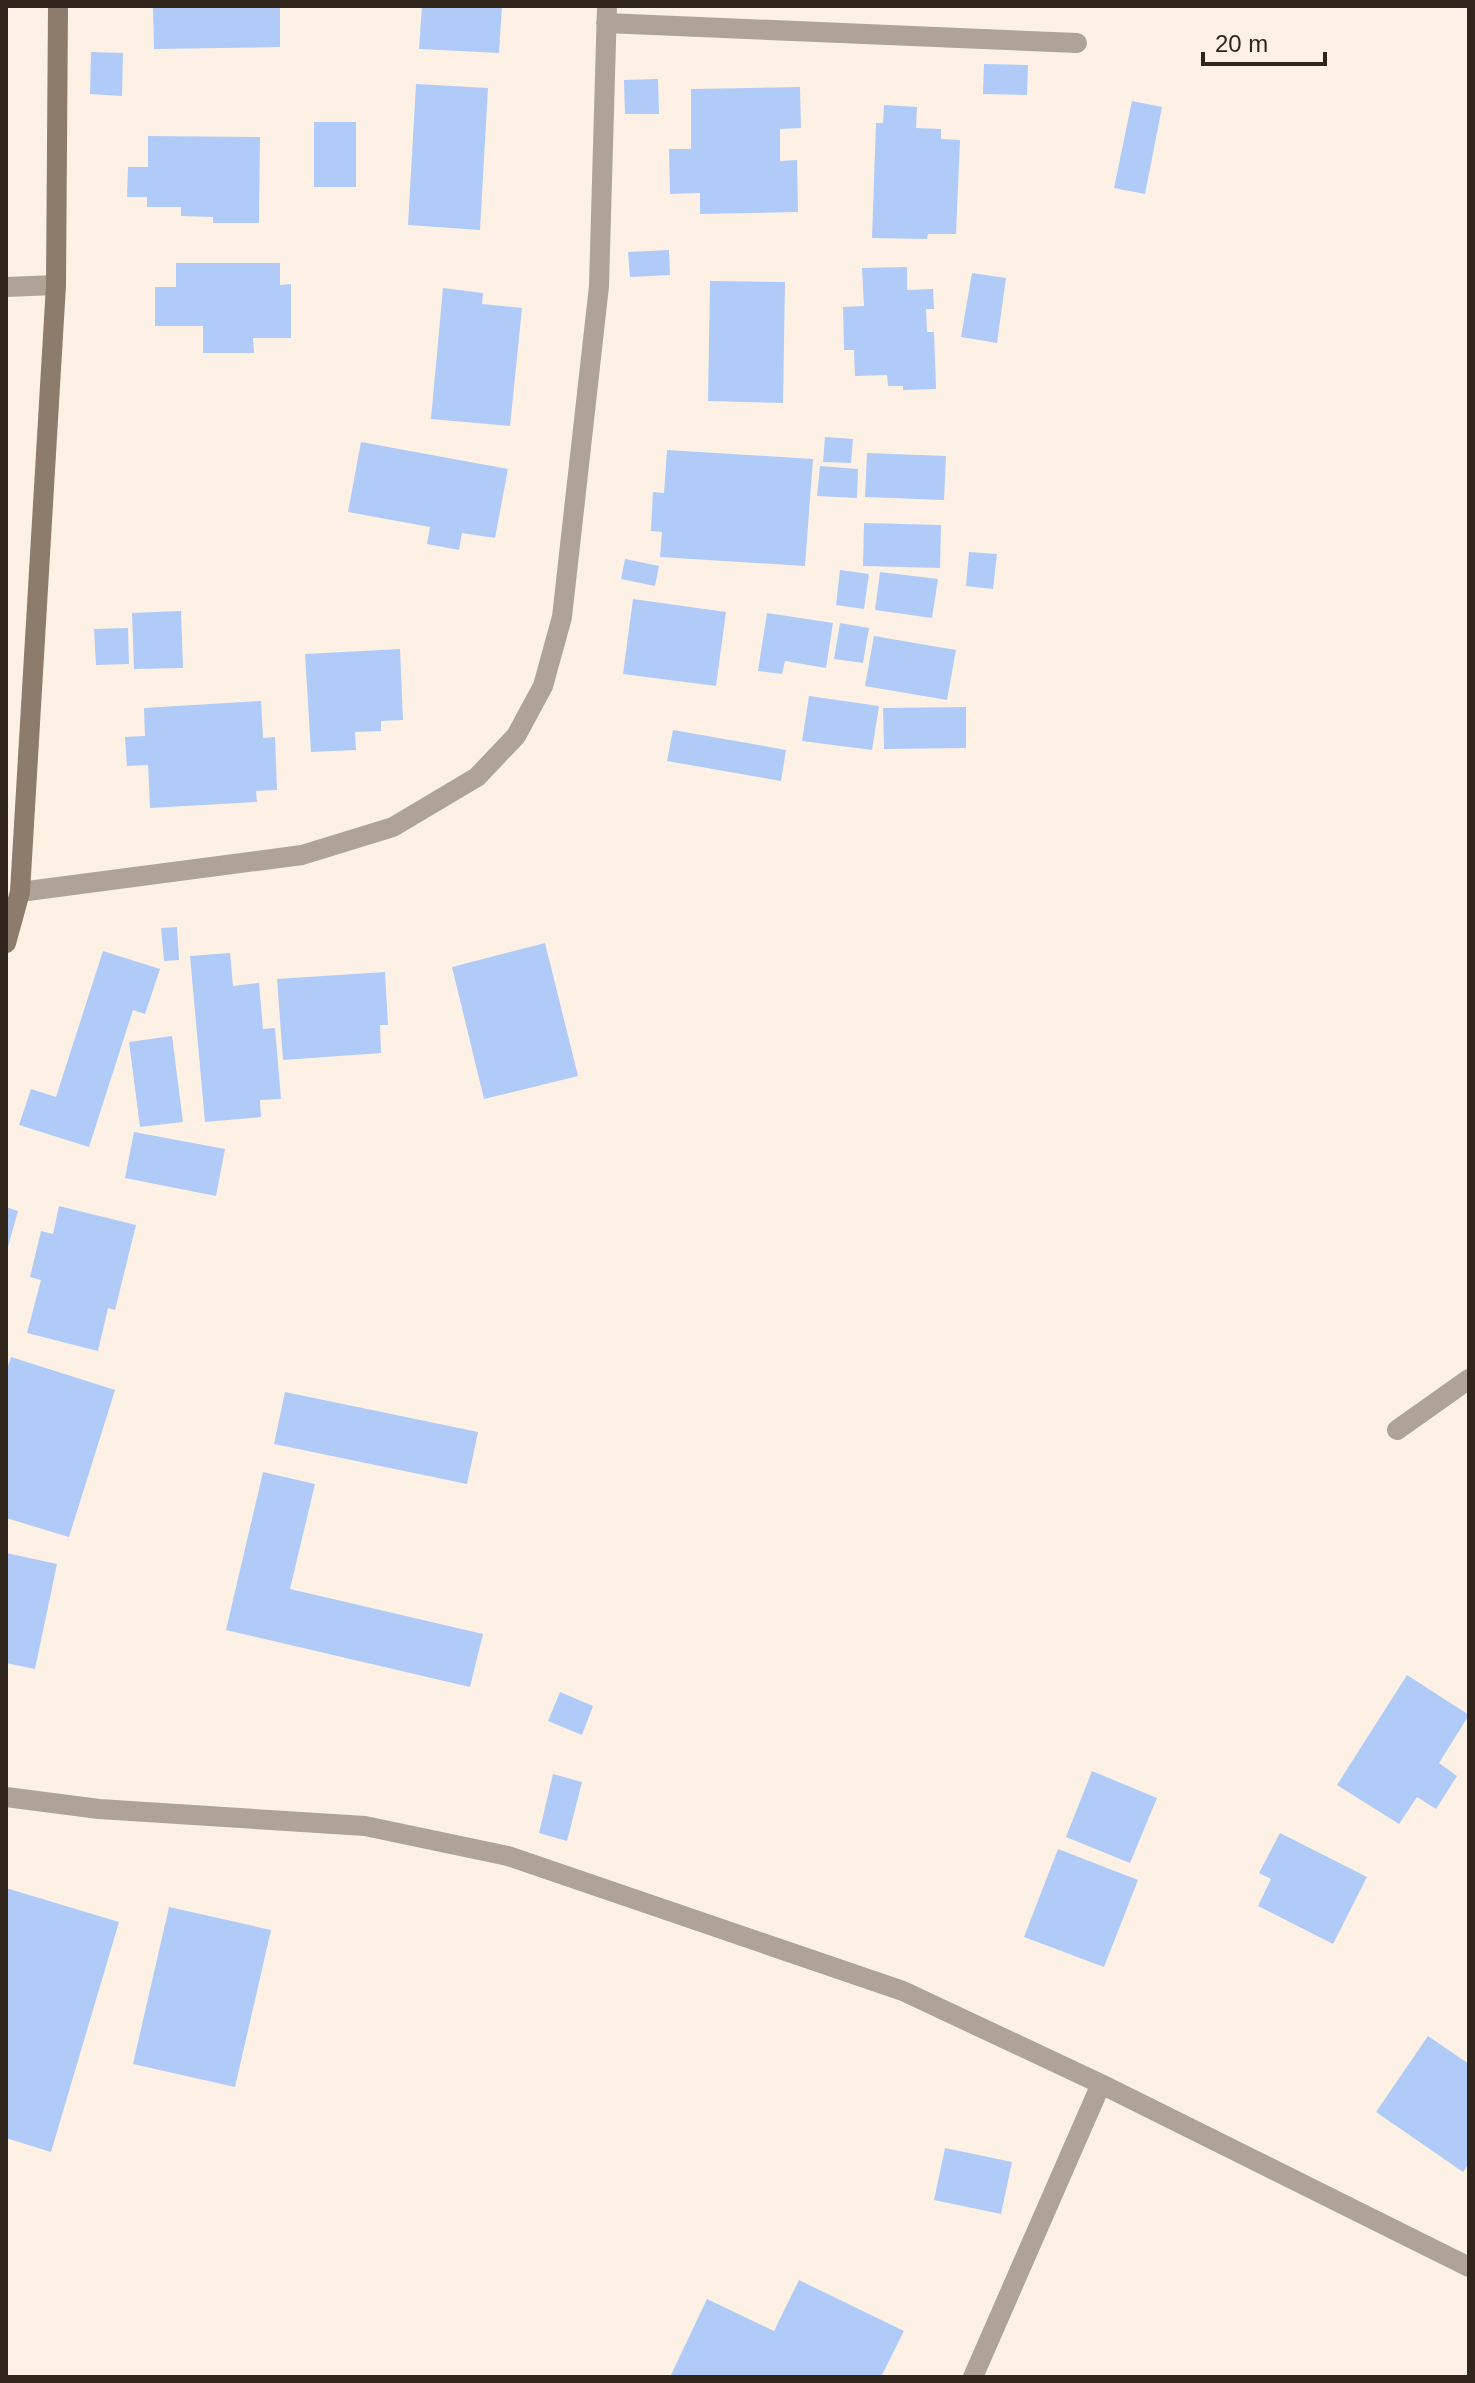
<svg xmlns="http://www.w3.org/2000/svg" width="1475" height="2383" font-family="Helvetica,sans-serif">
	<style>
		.building { fill: #b0cbf7 }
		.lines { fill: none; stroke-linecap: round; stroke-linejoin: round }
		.street { stroke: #afa297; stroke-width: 20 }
		.secondary { stroke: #8d7b6b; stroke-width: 20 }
	</style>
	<rect width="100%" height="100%" fill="#fdf1e6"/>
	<path class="building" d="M153,6H280V47L154,49Z
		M422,6H502L499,53L419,49Z
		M91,52L123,53L122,96L90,94Z
		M984,64L1028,65L1027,95L983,94Z
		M658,79L659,114H625L624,80Z
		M416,84L488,88L480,230L408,225Z
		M800,87L801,128L780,129V161L797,160L798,212L700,214V193L670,194L669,149H691V89Z
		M1132,101L1162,107L1145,194L1114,188Z
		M884,105L917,107L916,128L941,129V139L960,140L956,234H928L927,239L872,238L876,123H883Z
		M314,122H356V187H314Z
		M148,136L260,137L259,223H213V217L181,216V207H147V197H127L128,167H148Z
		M669,250L670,275L630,277L628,252Z
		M176,263H280V285L291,284V338H253L254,353H203V326H155V287H176Z
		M907,267V290L933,289L934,309H926L927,332H934L936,389L903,390V386H888L887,375L855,376L854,350H844L843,307L864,306L862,268Z
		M972,273L1006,278L997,343L961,337Z
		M710,281L785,282L783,403L708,401Z
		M443,288L483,293L482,304L522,308L510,426L431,419Z
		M825,437L853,439L851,463L823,462Z
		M361,442L508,469L495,538L462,533L459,550L427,544L430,527L348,512Z
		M667,450L813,459L805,566L660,557L662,532L651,531L653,492L664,493Z
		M867,453L946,456L944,500L865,497Z
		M820,466L858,469L857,498L817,496Z
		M864,523L941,525L940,568L863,566Z
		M969,552L997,554L993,589L966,586Z
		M625,559L659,566L655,586L621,579Z
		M840,570L869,574L864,609L836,605Z
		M880,572L938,579L932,618L875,610Z
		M633,599L726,612L716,686L623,674Z
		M181,611L183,668L134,669L132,613Z
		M767,613L833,623L826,668L785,661L782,674L758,671Z
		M840,623L869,628L863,663L834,659Z
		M128,628L129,664L96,665L94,629Z
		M874,636L956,650L947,700L865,686Z
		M400,649L403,720L381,721V731L355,732L356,750L311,752L305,654Z
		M809,696L879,706L872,750L802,741Z
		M261,701L263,738L275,737L277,790L256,791L257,802L150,808L148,765L127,766L125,737L145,736L144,708Z
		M966,707V748L884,749L883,708Z
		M673,730L786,750L781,781L667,761Z
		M177,927L179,960L164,961L161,928Z
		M545,943L578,1076L484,1099L452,967Z
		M103,951L160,969L145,1014L133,1010L89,1147L19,1125L31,1089L56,1097Z
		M230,953L233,986L259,983L263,1029L275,1028L281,1099L260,1100L261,1117L205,1122L190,956Z
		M385,972L388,1025H380L381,1053L283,1060L277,979Z
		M172,1036L183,1122L140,1127L129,1042Z
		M134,1132L225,1149L216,1196L125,1178Z
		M59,1206L136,1225L115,1310L108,1308L98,1351L27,1333L41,1280L30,1277L41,1231L53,1234Z
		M6,1207L18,1211L7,1250H6Z
		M11,1357L115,1390L69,1537L6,1518V1372Z
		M285,1392L478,1432L467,1484L274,1444Z
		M263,1472L315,1484L290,1589L483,1634L470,1687L226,1630Z
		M6,1553L57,1564L35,1669L6,1663Z
		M1407,1675L1469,1715L1439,1763L1457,1776L1436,1809L1417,1797L1399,1824L1337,1785Z
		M560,1692L593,1706L582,1735L548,1721Z
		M1092,1771L1157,1798L1130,1863L1066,1837Z
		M553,1774L582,1782L567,1841L539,1833Z
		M1280,1833L1367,1877L1333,1944L1258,1906L1271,1879L1259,1873Z
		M1058,1849L1138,1880L1104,1967L1024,1937Z
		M6,1888L119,1922L51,2152L6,2138Z
		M169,1907L271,1930L235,2087L133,2064Z
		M1428,2036L1469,2064V2163L1463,2172L1376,2112Z
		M945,2148L1012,2162L1001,2214L934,2200Z
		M799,2280L904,2331L881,2377H670L707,2299L774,2331Z"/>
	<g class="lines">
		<path class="street" d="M606,23L1077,43
			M6,287L56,285
			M20,892L302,855L393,827L477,777L516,736L543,686L562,617L599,286L607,6
			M1397,1430L1469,1379
			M6,1797L99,1809L365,1826L508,1856L903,1991L1101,2084L1469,2267
			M973,2377L1101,2084"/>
		<path class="secondary" d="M6,943L20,892L56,285L58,6"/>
	</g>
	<rect width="1475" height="2383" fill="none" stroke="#31261c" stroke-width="16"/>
	<path d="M1203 52v12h122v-12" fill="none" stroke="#31261c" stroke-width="4"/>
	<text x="1215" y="52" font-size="24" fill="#31261c" stroke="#fdf1e6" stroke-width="6" paint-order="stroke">20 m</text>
</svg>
